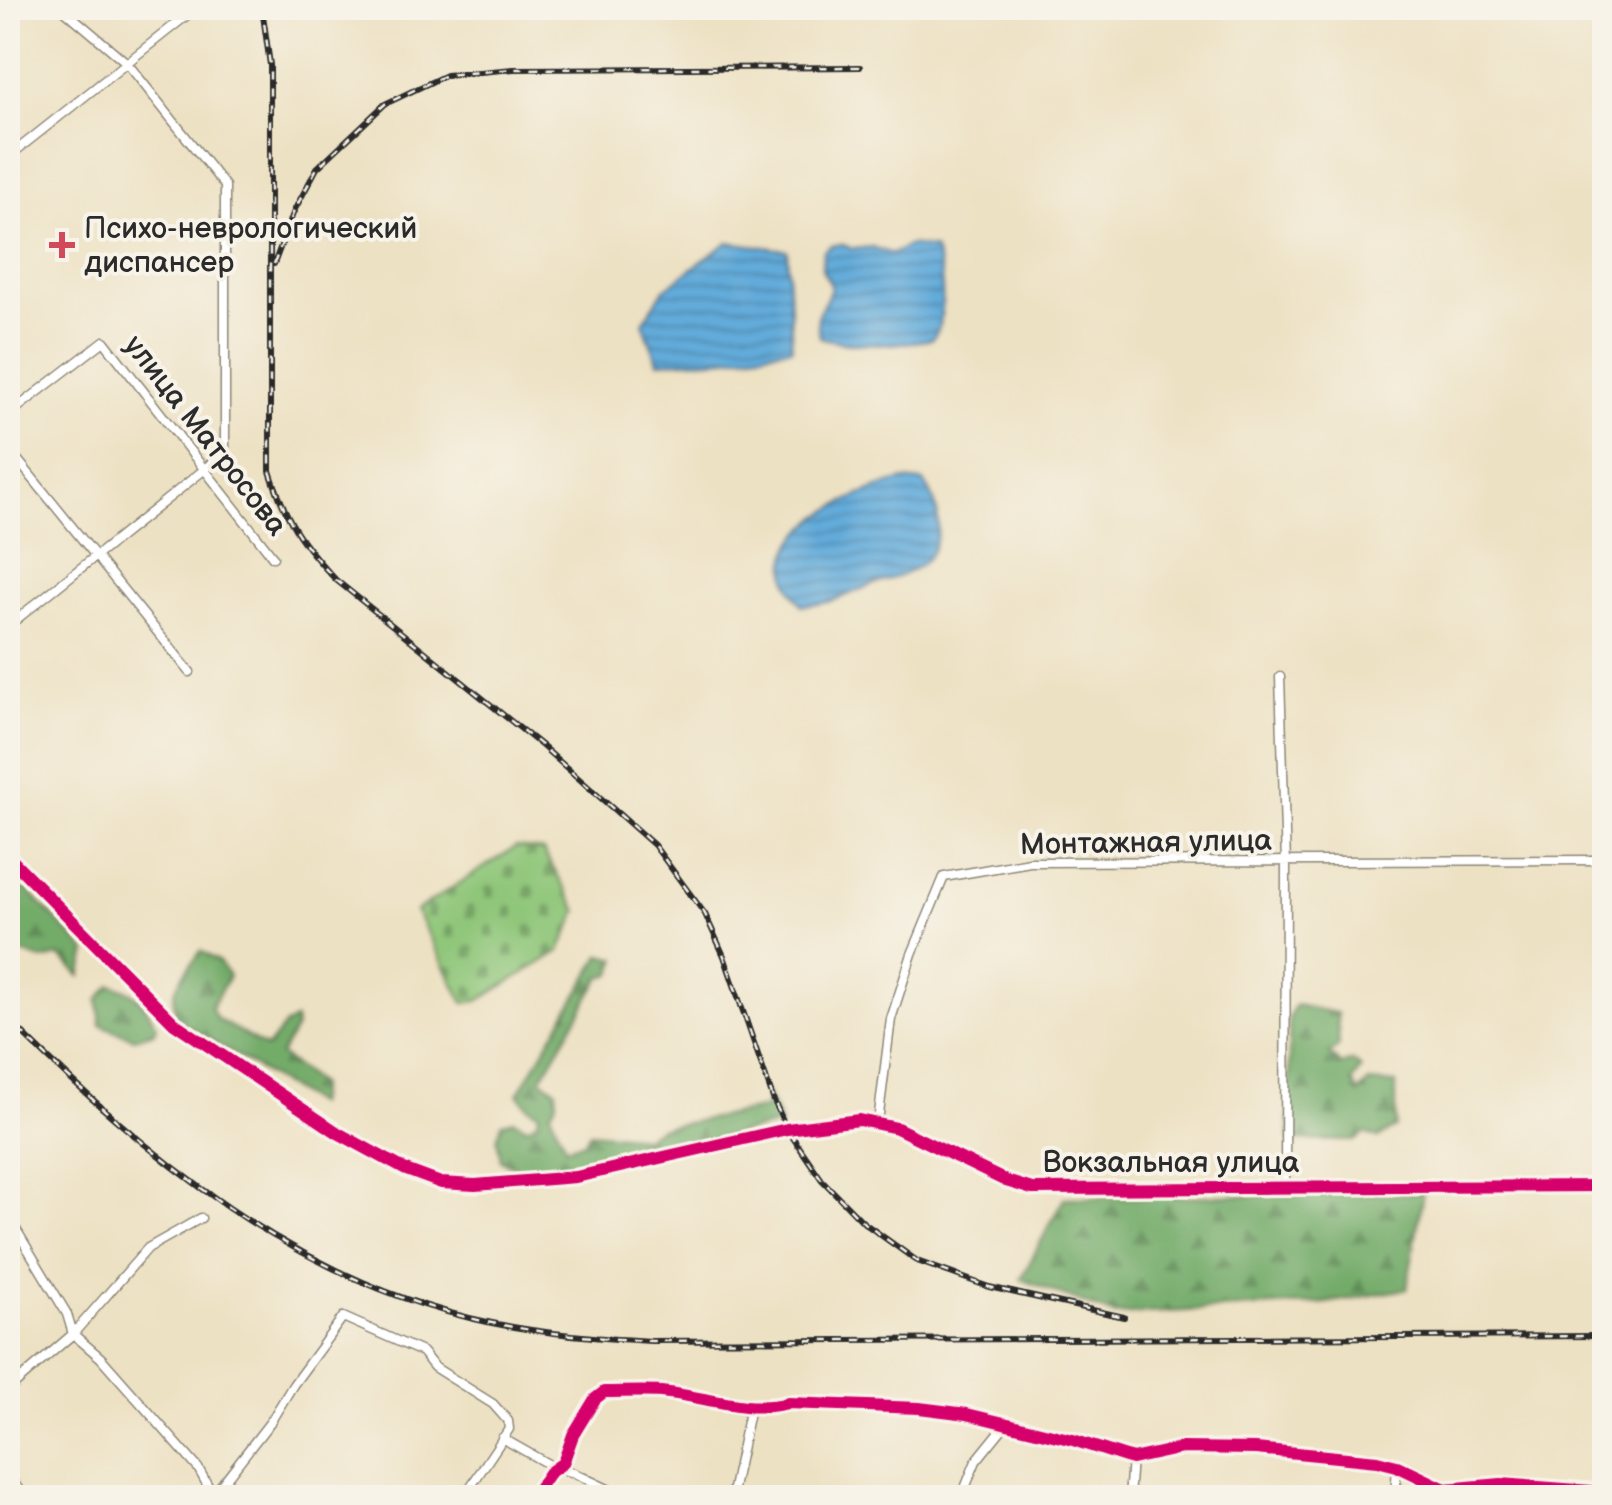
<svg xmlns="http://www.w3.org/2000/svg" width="1612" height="1505" font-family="'Balsamiq Sans',sans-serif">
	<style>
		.forest { fill: url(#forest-firs); stroke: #4f6b4a; stroke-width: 2.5 }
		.cemetery { fill: url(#cemetery-stones); stroke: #5d7852; stroke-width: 2.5 }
		.water { fill: url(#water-rules); stroke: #466b82; stroke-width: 2.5 }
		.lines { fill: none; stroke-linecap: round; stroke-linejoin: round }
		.minor-casing { stroke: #8c8677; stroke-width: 11 }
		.minor { stroke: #fff; stroke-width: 8 }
		.rail-casing { stroke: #2b2b2b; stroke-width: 6 }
		.rail { stroke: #f7f3e8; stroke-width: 2.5; stroke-dasharray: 8; stroke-linecap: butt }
		.cycleway-casing { stroke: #f7f3e8; stroke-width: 19 }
		.cycleway { stroke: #d6006c; stroke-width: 12 }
		.poi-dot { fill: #d1495b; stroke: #f7f3e8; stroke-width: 4 }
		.labels { text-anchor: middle; stroke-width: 8; stroke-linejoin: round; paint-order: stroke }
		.poi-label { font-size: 30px; fill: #2b2b2b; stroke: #f7f3e8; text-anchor: start }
		.street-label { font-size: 30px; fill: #2b2b2b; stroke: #f7f3e8 }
	</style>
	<defs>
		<pattern id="forest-firs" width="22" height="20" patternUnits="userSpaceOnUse" patternTransform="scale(2.5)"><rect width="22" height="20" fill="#73ab69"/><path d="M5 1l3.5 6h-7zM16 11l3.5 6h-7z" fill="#5f8b57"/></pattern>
		<pattern id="cemetery-stones" width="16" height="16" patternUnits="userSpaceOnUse" patternTransform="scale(2.5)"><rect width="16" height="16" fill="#8fc679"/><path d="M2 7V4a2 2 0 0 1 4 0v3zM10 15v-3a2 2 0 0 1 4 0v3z" fill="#75a163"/></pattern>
		<pattern id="water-rules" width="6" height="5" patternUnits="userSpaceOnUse" patternTransform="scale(2.5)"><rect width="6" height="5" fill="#62abda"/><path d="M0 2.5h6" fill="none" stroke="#518bb1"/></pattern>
	</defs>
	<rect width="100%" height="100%" fill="#f7f3e8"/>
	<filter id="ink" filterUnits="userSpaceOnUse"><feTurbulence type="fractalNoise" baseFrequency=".01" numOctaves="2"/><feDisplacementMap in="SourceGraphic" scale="20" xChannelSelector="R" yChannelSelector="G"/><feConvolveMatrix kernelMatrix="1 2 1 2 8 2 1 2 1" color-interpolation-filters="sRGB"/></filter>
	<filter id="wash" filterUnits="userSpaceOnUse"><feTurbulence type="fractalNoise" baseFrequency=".0048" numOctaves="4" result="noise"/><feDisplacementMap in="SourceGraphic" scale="40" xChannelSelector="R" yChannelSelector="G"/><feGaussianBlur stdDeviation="2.25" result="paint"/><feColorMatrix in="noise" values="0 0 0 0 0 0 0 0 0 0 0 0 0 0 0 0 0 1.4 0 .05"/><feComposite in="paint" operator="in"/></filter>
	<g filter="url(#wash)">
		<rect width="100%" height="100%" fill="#ede1c3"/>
		<path class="forest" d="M8,870L87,952L81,976L60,956L42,960L16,951L8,958Z
			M201,951L218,961L229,976L211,1007L217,1019L267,1048L284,1026L295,1020L296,1028L280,1055L319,1084L316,1105L177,1019C166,988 184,976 201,951Z
			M601,955L617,959L612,974L601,977L541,1079L556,1090L557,1102L550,1112L566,1147L584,1142L590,1132L645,1137L660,1128L766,1108V1092L781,1124L576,1170L553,1166L541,1174L520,1170L501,1160L497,1139L502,1123L514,1120L527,1127L538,1121L539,1113L529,1107L518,1094Z
			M111,985C138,991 144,1003 157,1026L155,1032L134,1038L101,1025L98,1000Z
			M1295,1005L1337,1013L1339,1046L1329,1054L1341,1065L1353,1061L1361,1068L1352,1082L1358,1093L1369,1082L1396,1084V1127L1378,1138L1365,1133L1355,1141L1289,1140V1017Z
			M1423,1193L1407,1289L1326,1303L1114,1315L1021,1279L1064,1198Z"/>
		<path class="cemetery" d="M516,847L543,851L578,911L560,951L478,1001L464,1003L416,911Z"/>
		<path class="water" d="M728,242L787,250L792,348L712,360L658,362L643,323L664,289Z
			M841,244L853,249L872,247L892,254L910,245L934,249C943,269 948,322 932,339C906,345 844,346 820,337C813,310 822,312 830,291C833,281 824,277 822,268C822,267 823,253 823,252L830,246Z
			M904,480L924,482C944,508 945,552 913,570C899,577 883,581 869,586C843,596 831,605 802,605C745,537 852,494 904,480Z"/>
	</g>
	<g filter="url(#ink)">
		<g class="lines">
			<g class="minor-casing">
				<path id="minor" d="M8,157L196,8
					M8,415L104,341L273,557
					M8,448L190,672
					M8,626L205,469L225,450V186L127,63L62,8
					M1280,677L1286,864L1285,1187
					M8,856L174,1023L338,1133L406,1170L441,1183L475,1185L576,1177L787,1129L859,1120L897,1128L1006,1181L1032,1189L1604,1186
					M878,1122L891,1019L912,954L944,877L1030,862L1604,860
					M8,1216L67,1314L73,1334L101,1358L198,1468L213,1495
					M8,1390L73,1334L148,1248L201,1218
					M502,1438L555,1468L574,1473L627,1498
					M8,1475L25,1498
					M211,1498L271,1421L293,1385L343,1317L422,1352L434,1367L493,1404L508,1421L509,1429L463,1498
					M532,1498L549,1473L563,1463L573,1435L595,1399L604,1392C623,1392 642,1391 661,1392C704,1396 746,1414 788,1403L919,1408L967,1414L1073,1440L1132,1459L1182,1448L1256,1449L1377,1461L1397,1466L1445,1489L1501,1484L1604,1492
					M731,1498L750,1407
					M961,1498L976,1461L1006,1424
					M1129,1498L1132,1459
					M1395,1498L1397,1466"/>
			</g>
			<use href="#minor" class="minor"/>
			<g class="rail-casing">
				<path id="rail" d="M262,8L270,65V471C286,521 301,543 336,580L542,746L654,845L705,914L724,956L774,1101L787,1129L822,1180L864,1223L917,1261L989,1287L1124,1317
					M274,264L294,211L317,168L385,104L446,75L514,69L860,67
					M8,1019C146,1156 297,1283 492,1323C545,1334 598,1338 651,1341L1604,1336"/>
			</g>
			<use href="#rail" class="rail"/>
			<g class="cycleway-casing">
				<path id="cycleway" d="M8,856L174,1023L338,1133L406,1170L441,1183L475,1185L576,1177L787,1129L859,1120L897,1128L1006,1181L1032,1189L1604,1186
					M532,1498L549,1473L563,1463L573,1435L595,1399L604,1392C623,1392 642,1391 661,1392C704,1396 746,1414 788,1403L919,1408L967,1414L1073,1440L1132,1459L1182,1448L1256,1449L1377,1461L1397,1466L1445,1489L1501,1484L1604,1492"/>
			</g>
			<use href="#cycleway" class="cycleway"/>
		</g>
	</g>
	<path class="poi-dot" d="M57 230h10v10h10v10h-10v10h-10v-10h-10v-10h10z"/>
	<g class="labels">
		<g class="poi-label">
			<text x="84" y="238">Психо-неврологический<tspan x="84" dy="34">диспансер</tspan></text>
		</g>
		<g class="street-label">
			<text transform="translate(206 435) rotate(52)" y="10">улица Матросова</text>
			<text transform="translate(1146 842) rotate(-1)" y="10">Монтажная улица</text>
			<text x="1171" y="1172">Вокзальная улица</text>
		</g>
	</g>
	<rect width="1612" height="1505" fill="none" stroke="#f7f3e8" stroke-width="40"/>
</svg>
